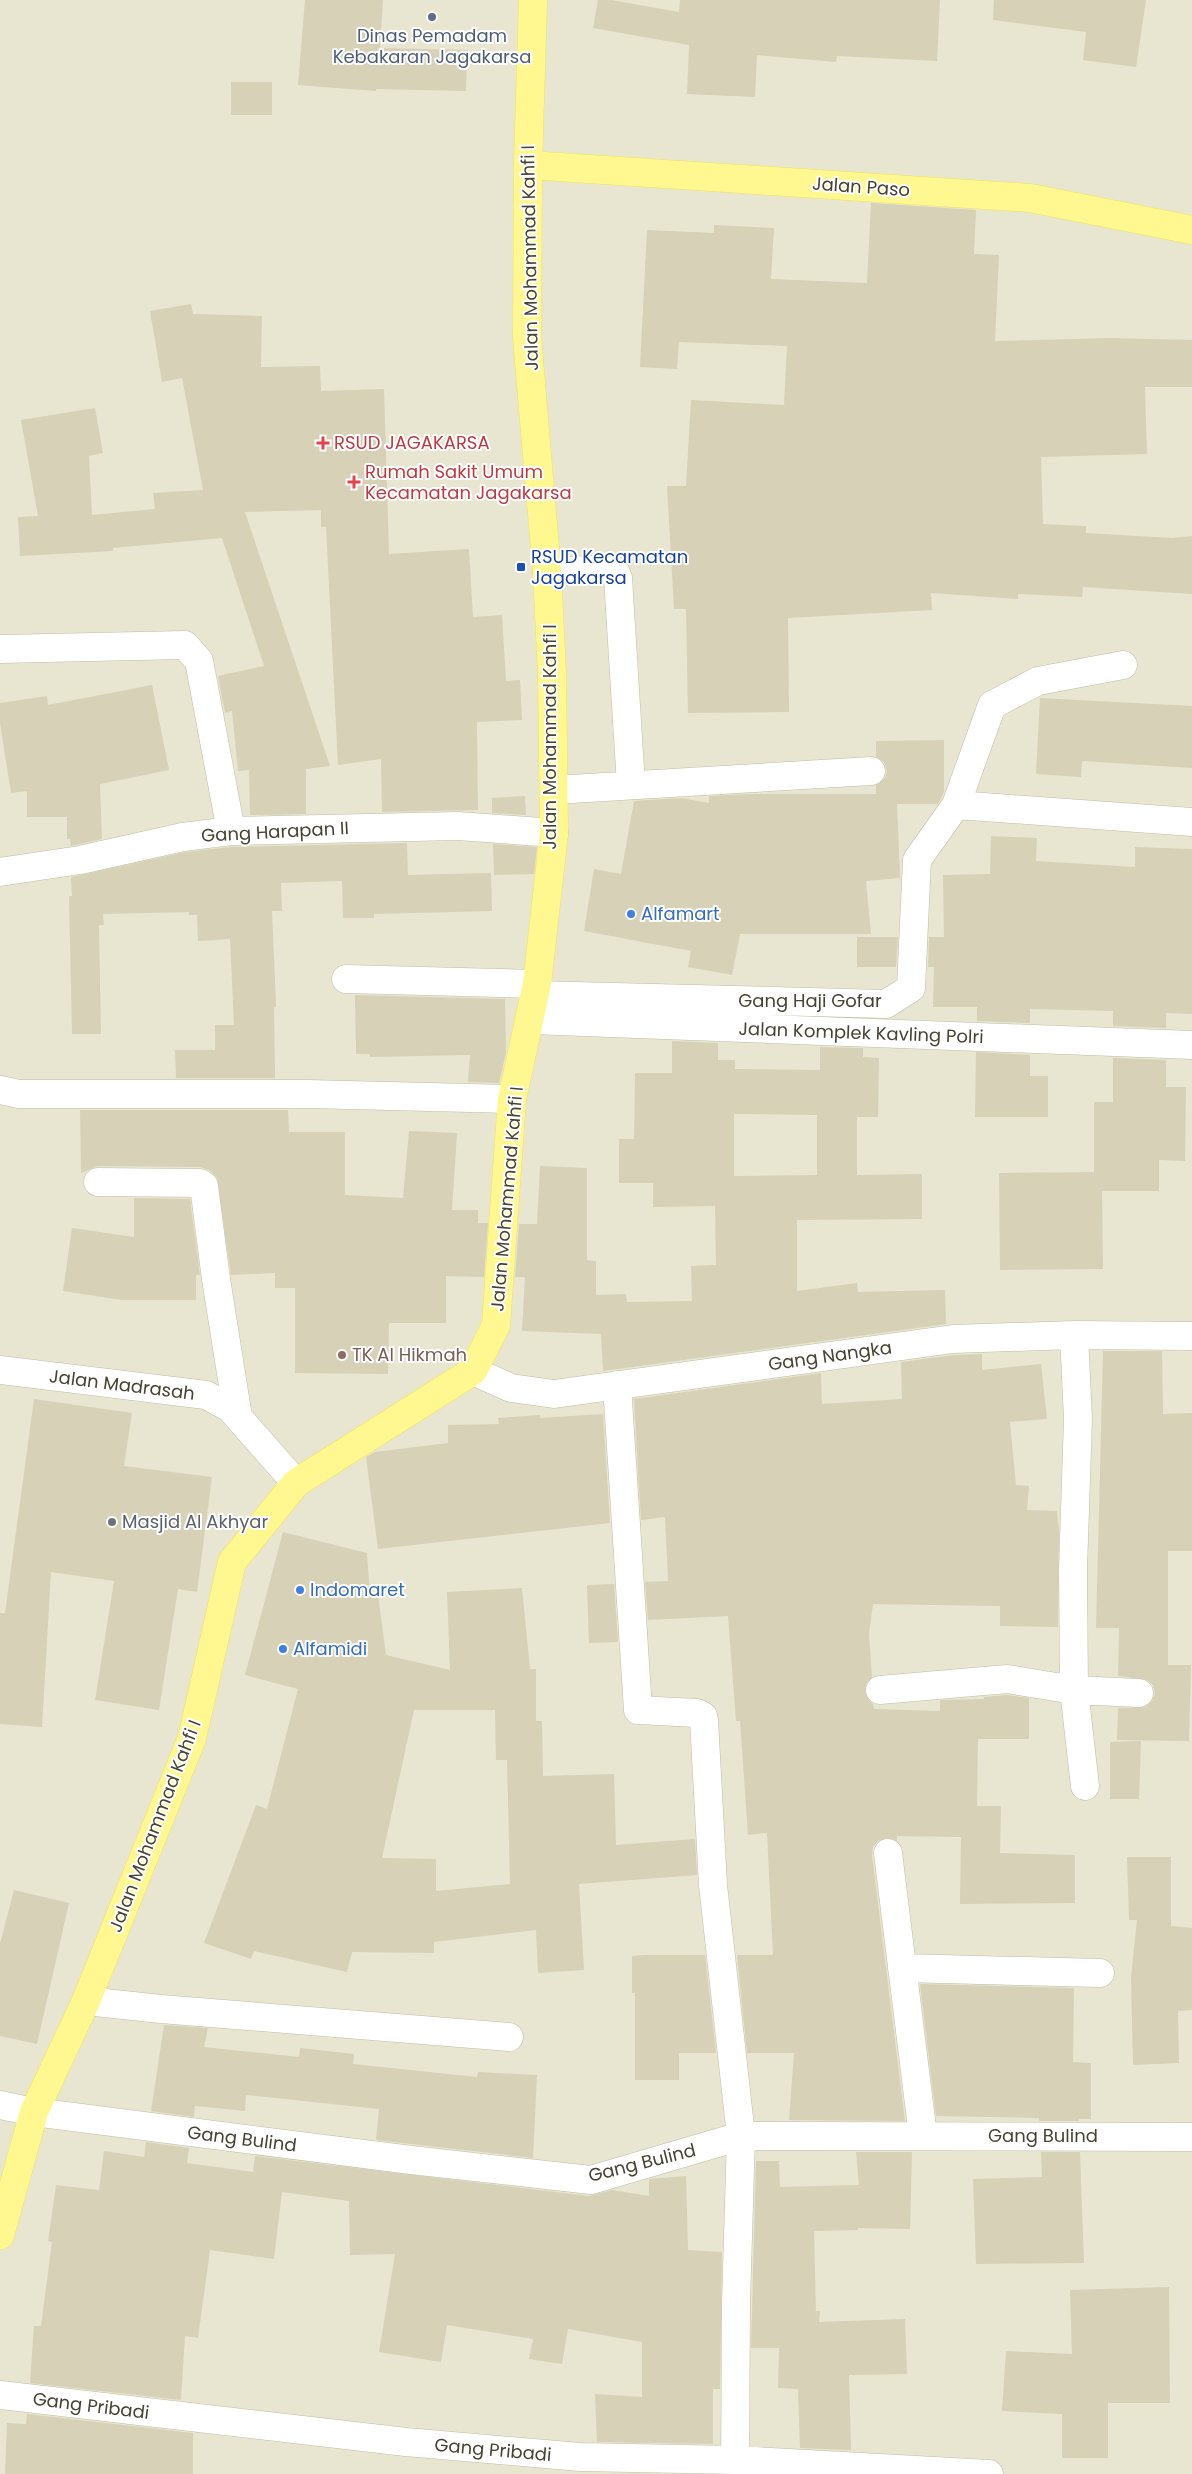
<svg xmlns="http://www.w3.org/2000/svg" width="1192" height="2474" font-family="Poppins,sans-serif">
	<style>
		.residential { fill: #e8e6d1 }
		.building { fill: #d6d1b7; fill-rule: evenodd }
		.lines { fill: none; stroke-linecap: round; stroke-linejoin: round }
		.minor-casing { stroke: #c0bda5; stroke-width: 29 }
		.major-casing { stroke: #f0e455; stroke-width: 29 }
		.minor { stroke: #fff; stroke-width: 28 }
		.major { stroke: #fff891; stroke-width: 28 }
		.service-dot { fill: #5c6f8a; stroke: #fff; stroke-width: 2 }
		.health-dot { fill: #e0444e; stroke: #fff; stroke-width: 2 }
		.transit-dot { fill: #1a4fb4; stroke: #fff; stroke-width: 2 }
		.shop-dot { fill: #3f7fe0; stroke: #fff; stroke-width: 2 }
		.education-dot { fill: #8d6e63; stroke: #fff; stroke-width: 2 }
		.worship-dot { fill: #6b7280; stroke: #fff; stroke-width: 2 }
		.labels { text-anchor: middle; stroke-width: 4; stroke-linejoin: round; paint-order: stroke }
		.service-label { font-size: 18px; fill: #4e5e75; stroke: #fff }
		.street-label { font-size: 18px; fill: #464333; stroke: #fff }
		.health-label { font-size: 18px; fill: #be3a42; stroke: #fff; text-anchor: start }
		.transit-label { font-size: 18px; fill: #164399; stroke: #fff; text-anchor: start }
		.shop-label { font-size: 18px; fill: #366cbe; stroke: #fff; text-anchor: start }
		.education-label { font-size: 18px; fill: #785e54; stroke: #fff; text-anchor: start }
		.worship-label { font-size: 18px; fill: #5b616d; stroke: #fff; text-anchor: start }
	</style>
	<rect width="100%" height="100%" fill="#f4f2e3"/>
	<path class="residential" d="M0,0H1192V2474H0Z"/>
	<path class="building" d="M305,0H383L380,48L467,50L466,91L376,89V91L298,85Z
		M598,0H611L679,12L680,0H940L937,61L837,56L836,62L757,55L755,97L687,94L689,45L593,28Z
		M994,0H1146L1136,67L1083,60L1086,32L993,20Z
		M231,82H272V115H231Z
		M871,203L976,210L974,254L999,255L995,341L1110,338L1192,340V387H1145L1147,454L1041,457L1043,524L1086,526V533L1172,538L1192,536V594L1083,587L1082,597L1018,594V599L931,593L932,610L788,618L789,712L688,713L686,609H674L667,486H686L691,400L784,405L787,346L679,342L677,369L640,367L647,230L714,233V225L774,228L771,279L867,283Z
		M191,304L193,314L262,316L261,367L320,366L321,391L384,389L389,554L469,549L473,617L502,615L506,681L520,680L522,720L477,722L478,810L382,812L381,759L338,765L326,527H321V510L245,512L330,766L306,769V814L250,815L249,770L238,771L232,711L225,713L218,676L264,666L222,538L113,548V551L20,556L18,517L38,516L21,420L95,408L103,453L89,456L92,515L155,509L153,493L203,490L182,378L162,382L150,311Z
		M152,685L169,770L100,784L102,839L71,846L70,839H67V817H27V791L11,793L0,723V703L47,696L48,705Z
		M1040,698L1192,706V768L1082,761L1081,777L1036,774Z
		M944,740V792L938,804H897L900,878L866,881L871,934H740L732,975L688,967L691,951L584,931L594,869L621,874L634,801L681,798L709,803V796L751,794H876V785L885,778L887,771L884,762L876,757V741Z
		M525,796L526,815L492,813V798Z
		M991,836L1037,838L1036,861L1135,867V847L1192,849V1014L1166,1013V1028L1113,1026V1011L1030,1009V1023L977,1021V1007H933L934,967H928L929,937H944L943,875L990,874Z
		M407,843L408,875L491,873L492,911L374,914V918H343L342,881L281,883L282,911H272L276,1007H274L275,1078H176L175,1050H215V1025H234L230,939L198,941L197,915H189V912L103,914L104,925H99L101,1034H72L69,896H72L71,877L186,852L232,847Z
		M493,844L537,847L534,874L494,875Z
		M857,937H898L896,967H857Z
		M355,995L505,999L506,1053L499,1083L468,1082L470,1055L370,1057V1054H356Z
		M672,1041L718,1043V1060H735V1069L820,1070V1047L863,1048V1057L879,1058L878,1117H857V1175L922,1174V1219L797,1220V1291L857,1283L858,1292L945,1290L946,1324L603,1371L601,1334L522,1331L525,1277H515L519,1224H537L540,1166L587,1168V1260L596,1261V1295L626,1294L627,1302L692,1301L691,1266L716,1265L715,1206L653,1207V1183H619V1139H634L635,1073H672ZM734,1114L817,1115V1175L734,1176Z
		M976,1052L1030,1055V1076H1048V1117H975Z
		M1113,1058L1166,1060V1087H1186L1185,1161L1159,1160V1191H1102L1103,1269L1000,1270L999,1173L1094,1172V1102H1113Z
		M80,1110H288L289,1132H345V1195L403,1198L409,1131L457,1133L452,1210H478V1223H488L484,1277L446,1276V1323H389L388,1374L295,1373V1288H275V1273L231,1275L217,1178L209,1170L200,1167L98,1166L81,1173Z
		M134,1198L190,1199L200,1275H196V1300H122L63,1291L72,1228L134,1237Z
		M1103,1351H1162L1163,1414L1192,1413V1551H1168V1665H1191L1189,1741L1117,1740L1118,1708L1146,1707L1152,1701L1155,1693L1153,1685L1147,1680L1118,1676L1119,1628H1096Z
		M982,1354V1370L1041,1364L1047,1419L1010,1422L1016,1485L1029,1486L1027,1510L1057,1511L1059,1530L1058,1627L1000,1626V1606L873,1604L869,1634L872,1677L866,1684L865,1692L868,1699L873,1704L874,1709L940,1711V1700L984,1699V1697L1006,1695L1029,1698V1739H978L977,1806H1001L1000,1853L1075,1855V1903L960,1904L961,1837L897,1836V1841L887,1838L878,1841L873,1847L872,1855L905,2121L789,2120L794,2053H747L737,1955H773L767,1833L748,1835L740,1721H736L728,1616L648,1620L645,1582L668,1581L665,1517L641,1520L634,1399L821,1373L822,1404L902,1399L901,1362L954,1355Z
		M34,1399L132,1413L124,1466L212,1477L197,1592L178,1589L159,1710L95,1700L114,1581L51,1572L42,1727L0,1724V1613H5Z
		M603,1414L610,1523L378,1549L366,1457L375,1452L448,1443V1425L499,1424L498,1418L540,1415V1418Z
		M283,1532L367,1553L370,1596L378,1595L386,1655L450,1670L447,1592L522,1588L530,1669H536V1721H542L543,1776L614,1774L616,1845L695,1839L697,1875L579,1884L584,1970L538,1973L536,1930L434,1942V1953L352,1952L347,1972L254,1951L251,1959L204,1943L256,1805L267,1809L298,1689L245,1675ZM414,1710H495L496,1760H507L510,1884L436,1891V1859L382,1858Z
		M614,1584L618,1642L589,1643L587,1585Z
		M1141,1741L1139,1799H1110V1742Z
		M1127,1857H1171V1926L1192,1928V2010L1178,2011L1179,2063L1133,2065L1131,1977L1137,1920H1129Z
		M14,1890L69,1903L37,2044L0,2036V1944Z
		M644,1955H705L716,2053H679V2080H635V1993H632V1956Z
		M920,1984L1074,1988L1073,2062L1091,2063V2119H1079V2121H1039V2118L936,2116Z
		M164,2025L208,2028L204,2047L299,2057L300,2048L354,2054L353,2064L477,2077L478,2072L537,2075L533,2158L376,2140L379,2109L246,2095L245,2111L195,2106L194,2117L151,2111Z
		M146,2142L189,2148L187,2163L253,2172L255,2156L589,2196L612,2190L649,2196V2179L686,2176L688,2250L722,2252L720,2389H713V2444L597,2442L595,2394L642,2397V2342L568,2329L562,2364L529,2359L533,2339L447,2325L441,2362L379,2352L395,2254L350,2255L349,2201L282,2192L274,2259L210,2250L198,2338L185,2336L181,2400L30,2383L34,2326H41L52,2242L48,2241L56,2185L99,2190L104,2151L144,2157Z
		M856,2152H912L910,2229L858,2228V2230L814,2231L816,2311H820L819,2322L905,2319L907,2374L849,2375L851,2450L800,2448L798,2389L778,2388L779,2348H751L756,2161H779L780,2187L859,2185Z
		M1041,2152H1080L1084,2263L976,2264L973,2179L1042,2177Z
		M1169,2287L1170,2403H1108V2458H1062V2414L1002,2411L1006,2351L1072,2354L1070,2290Z
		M27,2414L193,2433V2474H5L7,2423L26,2424Z"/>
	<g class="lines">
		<g class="minor-casing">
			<path id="minor" d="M547,572L611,569L615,571L618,578L631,785
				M0,649L185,645L199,661L231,831
				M554,790L871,771
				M956,805L1192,822
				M0,872L80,860L183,837L231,831L458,826L554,833
				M346,979L537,984
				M535,995L886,1004L911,988L917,860L956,805L992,705L1038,681L1123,665
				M530,1020L1192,1045
				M0,1090L19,1094H308L512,1099
				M98,1182L200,1183L204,1186L216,1279L238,1417
				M1074,1335L1078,1419L1073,1570L1074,1690L1085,1786
				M0,1370L206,1395L230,1408L296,1483
				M473,1371L511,1388L554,1394L953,1339L1074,1335L1192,1336
				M617,1385L638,1710L697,1713L703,1716L704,1720L713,1885L741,2136L736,2304L735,2474
				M880,1690L1007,1679L1074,1690L1139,1693
				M888,1853L923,2136
				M902,1968L1100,1973
				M86,2001L161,2009L509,2037
				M0,2105L34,2112L411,2160L591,2180L741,2136L1192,2137
				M0,2395L406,2442L580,2457L736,2460L989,2474"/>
		</g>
		<g class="major-casing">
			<path id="major" d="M528,165L1030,198L1192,230
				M0,2235L34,2112L86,2001L192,1738L232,1562L296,1483L473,1371L496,1325L512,1099L537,984L554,833L552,673L547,572L527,337L528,165L533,0"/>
		</g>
		<use href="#minor" class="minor"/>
		<use href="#major" class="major"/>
	</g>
	<circle class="service-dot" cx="432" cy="17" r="5"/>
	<g class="health-dot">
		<path d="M320.5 435.5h5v5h5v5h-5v5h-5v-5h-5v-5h5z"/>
		<path d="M351.5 474.5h5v5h5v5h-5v5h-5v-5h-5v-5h5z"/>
	</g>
	<rect class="transit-dot" x="516" y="562" width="10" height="10" rx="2.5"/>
	<g class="shop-dot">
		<circle cx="631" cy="914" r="5"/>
		<circle cx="300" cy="1590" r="5"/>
		<circle cx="283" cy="1649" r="5"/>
	</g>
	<circle class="education-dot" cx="342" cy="1355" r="5"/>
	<circle class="worship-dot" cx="112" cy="1522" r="5"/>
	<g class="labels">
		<g class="service-label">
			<text x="432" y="42">Dinas Pemadam<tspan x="432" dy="21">Kebakaran Jagakarsa</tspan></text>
		</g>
		<g class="street-label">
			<text transform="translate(861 187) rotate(4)" y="6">Jalan Paso</text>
			<text transform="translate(530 258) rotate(-91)" y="6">Jalan Mohammad Kahfi I</text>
			<text transform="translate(550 737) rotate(-90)" y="6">Jalan Mohammad Kahfi I</text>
			<text transform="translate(275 832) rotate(-3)" y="6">Gang Harapan II</text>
			<text x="810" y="1007">Gang Haji Gofar</text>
			<text transform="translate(861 1033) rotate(2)" y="6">Jalan Komplek Kavling Polri</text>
			<text transform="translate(507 1199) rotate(-85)" y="6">Jalan Mohammad Kahfi I</text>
			<text transform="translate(830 1356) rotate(-8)" y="6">Gang Nangka</text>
			<text transform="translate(122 1385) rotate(7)" y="6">Jalan Madrasah</text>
			<text transform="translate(155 1826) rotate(-69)" y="6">Jalan Mohammad Kahfi I</text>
			<text x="1043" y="2142">Gang Bulind</text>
			<text transform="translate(242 2139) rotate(7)" y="6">Gang Bulind</text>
			<text transform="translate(642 2163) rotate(-14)" y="6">Gang Bulind</text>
			<text transform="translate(91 2406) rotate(7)" y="6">Gang Pribadi</text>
			<text transform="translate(493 2450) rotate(5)" y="6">Gang Pribadi</text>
		</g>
		<g class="health-label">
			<text x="334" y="449">RSUD JAGAKARSA</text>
			<text x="365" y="478">Rumah Sakit Umum<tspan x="365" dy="21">Kecamatan Jagakarsa</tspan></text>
		</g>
		<g class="transit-label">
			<text x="531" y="563">RSUD Kecamatan<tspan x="531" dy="21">Jagakarsa</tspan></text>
		</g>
		<g class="shop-label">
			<text x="641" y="920">Alfamart</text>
			<text x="310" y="1596">Indomaret</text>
			<text x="293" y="1655">Alfamidi</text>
		</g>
		<g class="education-label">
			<text x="352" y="1361">TK Al Hikmah</text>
		</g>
		<g class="worship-label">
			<text x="122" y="1528">Masjid Al Akhyar</text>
		</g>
	</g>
</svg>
